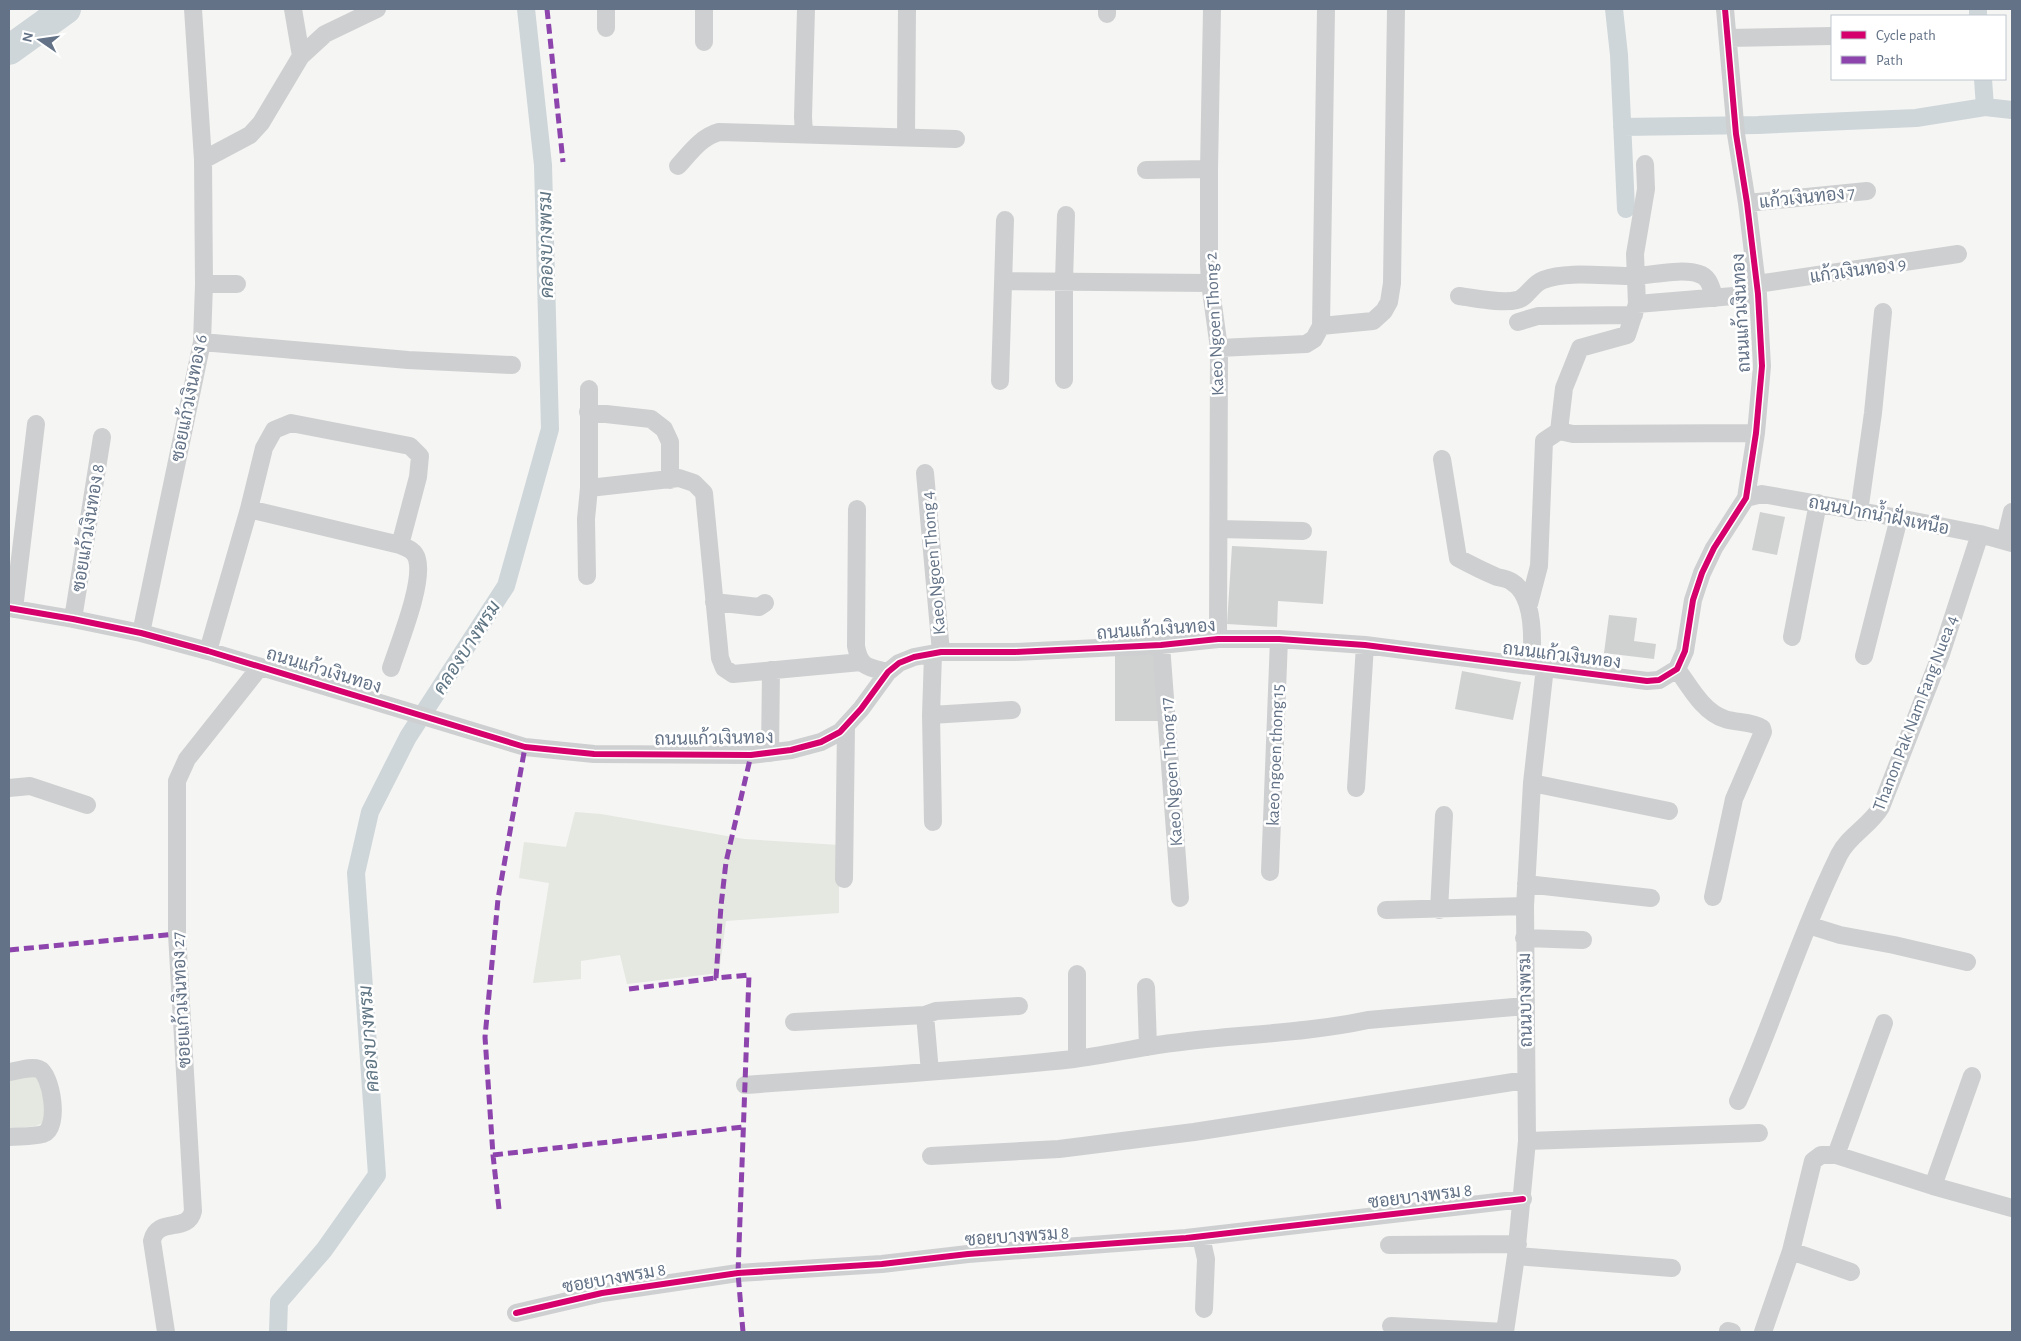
<svg xmlns="http://www.w3.org/2000/svg" width="2021" height="1341" font-family="'Alegreya Sans',Sarabun,sans-serif">
	<style>
		.green { fill: #e4e8e1 }
		.lines { fill: none; stroke-linecap: round; stroke-linejoin: round }
		.canal { stroke: #ced6d9; stroke-width: 18 }
		.river { stroke: #ced6d9; stroke-width: 30 }
		.building { fill: #d0d1d1 }
		.minor { stroke: #cecfd0; stroke-width: 18 }
		.quiet { stroke: #8e44ad; stroke-width: 5; stroke-dasharray: 10 5; stroke-linecap: butt }
		.cycleway-casing { stroke: #fff; stroke-width: 9 }
		.cycleway { stroke: #d6006c; stroke-width: 6 }
		.labels { text-anchor: middle; stroke-width: 5; stroke-linejoin: round; paint-order: stroke }
		.street-label { font-size: 18px; fill: #637286; stroke: #fff }
		.water-label { font-size: 19px; font-style: italic; fill: #5f7583; stroke: #fff }
	</style>
	<rect width="100%" height="100%" fill="#f5f5f3"/>
	<path class="green" d="M575,812L601,814L744,839L839,845V913L726,921L719,973L627,984L620,955L581,961V979L533,983L549,883L519,878L524,842L566,847Z
		M36,1073L43,1080L47,1121L36,1126L9,1129V1077Z"/>
	<g class="lines">
		<path class="canal" d="M1614,9L1619,55L1626,209
			M1978,9V16
			M1983,79L1985,107
			M1622,127L1758,125L1916,118L1985,107L2012,110
			M278,1332L279,1302L324,1250L377,1175L356,873L370,812L408,737L506,586L550,429L543,165L526,9"/>
		<path class="river" d="M9,50L66,9"/>
	</g>
	<path class="building" d="M1760,512L1785,517L1777,555L1752,550Z
		M1232,546L1327,551L1323,604L1278,601L1277,627L1227,624Z
		M1609,615L1637,618L1634,641L1656,644L1654,659L1604,653Z
		M1115,651H1160L1164,721H1115Z
		M1462,671L1521,682L1513,720L1455,709Z"/>
	<g class="lines">
		<path class="minor" d="M293,9L301,56
			M1107,9V14
			M1212,9L1209,169V265L1210,283L1219,348L1218,639
			M606,28V9
			M1728,38L1832,36
			M704,42V9
			M804,134L803,117L806,9
			M906,136L907,9
			M203,160L250,135L261,123L301,56L325,34L377,9
			M678,166C690,153 701,137 719,132L956,139
			M1146,170L1209,169
			M1747,203L1867,191
			M1003,281L1210,283
			M204,284H237
			M1757,284L1958,254
			M1459,296C1475,298 1502,304 1517,300C1527,298 1532,284 1543,280C1569,270 1607,277 1635,276C1653,275 1683,268 1699,274C1710,277 1711,289 1715,298
			M1637,304L1758,294
			M1518,322L1538,316L1634,315
			M1321,326L1326,9
			M202,342L408,360L512,365
			M1219,348L1306,344L1314,339L1321,326L1373,321L1384,311L1389,302L1392,283L1396,9
			M1064,380V281L1066,215
			M1000,381L1005,220
			M589,389V488
			M588,412L651,419L664,429L670,442V480
			M1559,431L1564,388L1580,348L1627,335L1637,304L1635,254L1646,189L1645,164
			M1442,459L1458,558C1471,565 1483,571 1497,577C1502,578 1508,579 1512,582C1535,596 1533,642 1531,666
			M925,473L941,652
			M1746,498L1762,494L1899,518L1980,534L2012,543
			M249,509L264,448L274,430L291,423L410,446L420,456L418,477L400,545
			M857,509L856,646C860,668 868,667 888,672
			M1859,512L1873,413L1883,312
			M1219,529L1303,531
			M2005,541L2012,512
			M587,576L586,519L589,488L679,478L694,483L704,493L720,658L724,668L733,674L861,662
			M714,602L759,607L765,603
			M1529,604L1539,566L1544,441L1559,431L1573,434L1756,433
			M9,608L73,619L141,633L208,651L525,747L594,754L751,755L791,750L821,742L840,732L861,709L888,672L899,663L914,657L941,652H1015L1161,645L1218,639H1279L1365,645L1647,681L1659,680L1677,669L1685,651L1693,600L1702,573L1714,548L1746,498L1756,433L1762,366L1758,294L1747,203L1736,134L1725,9
			M14,609L36,424
			M73,619L102,437
			M141,633L202,342L204,284L203,160L193,9
			M1792,637L1818,503
			M1161,645L1180,898
			M208,651L249,509L400,545C408,548 415,551 417,559C424,583 399,643 391,668
			M1864,656L1899,518
			M1677,669C1690,687 1703,712 1725,719C1737,723 1751,721 1762,728L1763,732L1734,799L1713,897
			M931,715L1012,710
			M770,753L771,670
			M1532,783L1669,811
			M9,788L30,786L87,805
			M1356,788L1365,645
			M933,822L931,715L933,654
			M1270,872L1279,639
			M844,879L846,726
			M1526,884L1651,898
			M1386,910L1525,906
			M1439,910L1444,815
			M1808,925L1840,935L1894,945L1967,962
			M1524,938L1583,940
			M1146,987L1148,1047
			M794,1022L925,1015
			M1077,1058V974
			M9,1072C18,1071 30,1066 39,1069C51,1073 61,1128 43,1134C33,1137 19,1136 9,1137
			M930,1072L925,1015L936,1011L1019,1006
			M745,1085C855,1077 965,1071 1074,1059C1107,1055 1139,1047 1172,1043C1237,1034 1303,1034 1368,1020L1525,1006
			M1738,1101C1774,1020 1800,935 1839,855C1849,835 1870,826 1881,807L1941,654L1980,534
			M1527,1141L1759,1133
			M1836,1155L1884,1023
			M931,1156L1059,1149L1194,1132L1526,1080
			M1933,1186L1972,1076
			M1201,1237L1206,1259L1204,1309
			M1389,1245L1518,1244
			M1791,1251L1851,1272
			M1516,1256L1672,1268
			M516,1313L602,1293L738,1273L882,1264L968,1254L1186,1238L1523,1199
			M1391,1326L1505,1332
			M1728,1331L1732,1332
			M166,1332L152,1241C157,1216 188,1234 193,1211L177,934V781L187,759L260,667
			M1505,1332L1516,1256L1527,1141L1525,906L1532,783L1545,667
			M1763,1332L1791,1251L1813,1161L1821,1155H1836L1933,1186L2012,1208"/>
		<path class="quiet" d="M547,9L563,162
			M9,950L177,934
			M629,989L716,978
			M493,1155L743,1127
			M499,1209L493,1155L485,1037L498,899L525,747
			M743,1332L738,1273L749,975L716,978L721,906L726,862L751,755"/>
		<g class="cycleway-casing">
			<path id="cycleway" d="M9,608L73,619L141,633L208,651L525,747L594,754L751,755L791,750L821,742L840,732L861,709L888,672L899,663L914,657L941,652H1015L1161,645L1218,639H1279L1365,645L1647,681L1659,680L1677,669L1685,651L1693,600L1702,573L1714,548L1746,498L1756,433L1762,366L1758,294L1747,203L1736,134L1725,9
				M516,1313L602,1293L738,1273L882,1264L968,1254L1186,1238L1523,1199"/>
		</g>
		<use href="#cycleway" class="cycleway"/>
	</g>
	<g class="labels">
		<g class="street-label">
			<text transform="translate(1807 197) rotate(-6)" y="6">แก้วเงินทอง 7</text>
			<text transform="translate(1858 270) rotate(-8)" y="6">แก้วเงินทอง 9</text>
			<text transform="translate(1741 313) rotate(-93)" y="6">ถนนแก้วเงินทอง</text>
			<text transform="translate(1214 324) rotate(-93)" y="6">Kaeo Ngoen Thong 2</text>
			<text transform="translate(189 398) rotate(-79)" y="6">ซอยแก้วเงินทอง 6</text>
			<text transform="translate(1879 515) rotate(11)" y="6">ถนนปากน้ำฝั่งเหนือ</text>
			<text transform="translate(88 528) rotate(-81)" y="6">ซอยแก้วเงินทอง 8</text>
			<text transform="translate(933 563) rotate(-95)" y="6">Kaeo Ngoen Thong 4</text>
			<text transform="translate(1156 629) rotate(-4)" y="6">ถนนแก้วเงินทอง</text>
			<text transform="translate(1562 655) rotate(7)" y="6">ถนนแก้วเงินทอง</text>
			<text transform="translate(324 670) rotate(17)" y="6">ถนนแก้วเงินทอง</text>
			<text transform="translate(1915 713) rotate(-69)" y="6">Thanon Pak Nam Fang Nuea 4</text>
			<text transform="translate(714 738) rotate(-1)" y="6">ถนนแก้วเงินทอง</text>
			<text transform="translate(1275 755) rotate(-88)" y="6">kaeo ngoen thong 15</text>
			<text transform="translate(1171 772) rotate(-94)" y="6">Kaeo Ngoen Thong 17</text>
			<text transform="translate(181 1000) rotate(-93)" y="6">ซอยแก้วเงินทอง 27</text>
			<text transform="translate(1525 1000) rotate(-91)" y="6">ถนนบางพรม</text>
			<text transform="translate(1420 1196) rotate(-7)" y="6">ซอยบางพรม 8</text>
			<text transform="translate(1017 1236) rotate(-4)" y="6">ซอยบางพรม 8</text>
			<text transform="translate(614 1278) rotate(-10)" y="6">ซอยบางพรม 8</text>
		</g>
		<g class="water-label">
			<text transform="translate(545 245) rotate(-91)" y="7">คลองบางพรม</text>
			<text transform="translate(466 647) rotate(-57)" y="7">คลองบางพรม</text>
			<text transform="translate(368 1039) rotate(-94)" y="7">คลองบางพรม</text>
		</g>
	</g>
	<rect width="2021" height="1341" fill="none" stroke="#637286" stroke-width="20"/>
	<rect x="1831" y="15" width="175" height="65" fill="#ffffff" stroke="#c1c7cf"/>
	<rect x="1841" y="31" width="25" height="8" fill="#d6006c" stroke="#c1c7cf"/>
	<text x="1876" y="40" font-size="15" fill="#637286">Cycle path</text>
	<rect x="1841" y="56" width="25" height="8" fill="#8e44ad" stroke="#c1c7cf"/>
	<text x="1876" y="65" font-size="15" fill="#637286">Path</text>
	<g transform="translate(40 40) rotate(283)" stroke="#ffffff" stroke-width="4" paint-order="stroke">
	<path d="M0-4L9 19L0 12L-9 19Z" fill="#637286"/>
	<text y="-8" font-size="14" font-weight="bold" text-anchor="middle" fill="#637286">N</text>
	</g>
</svg>
